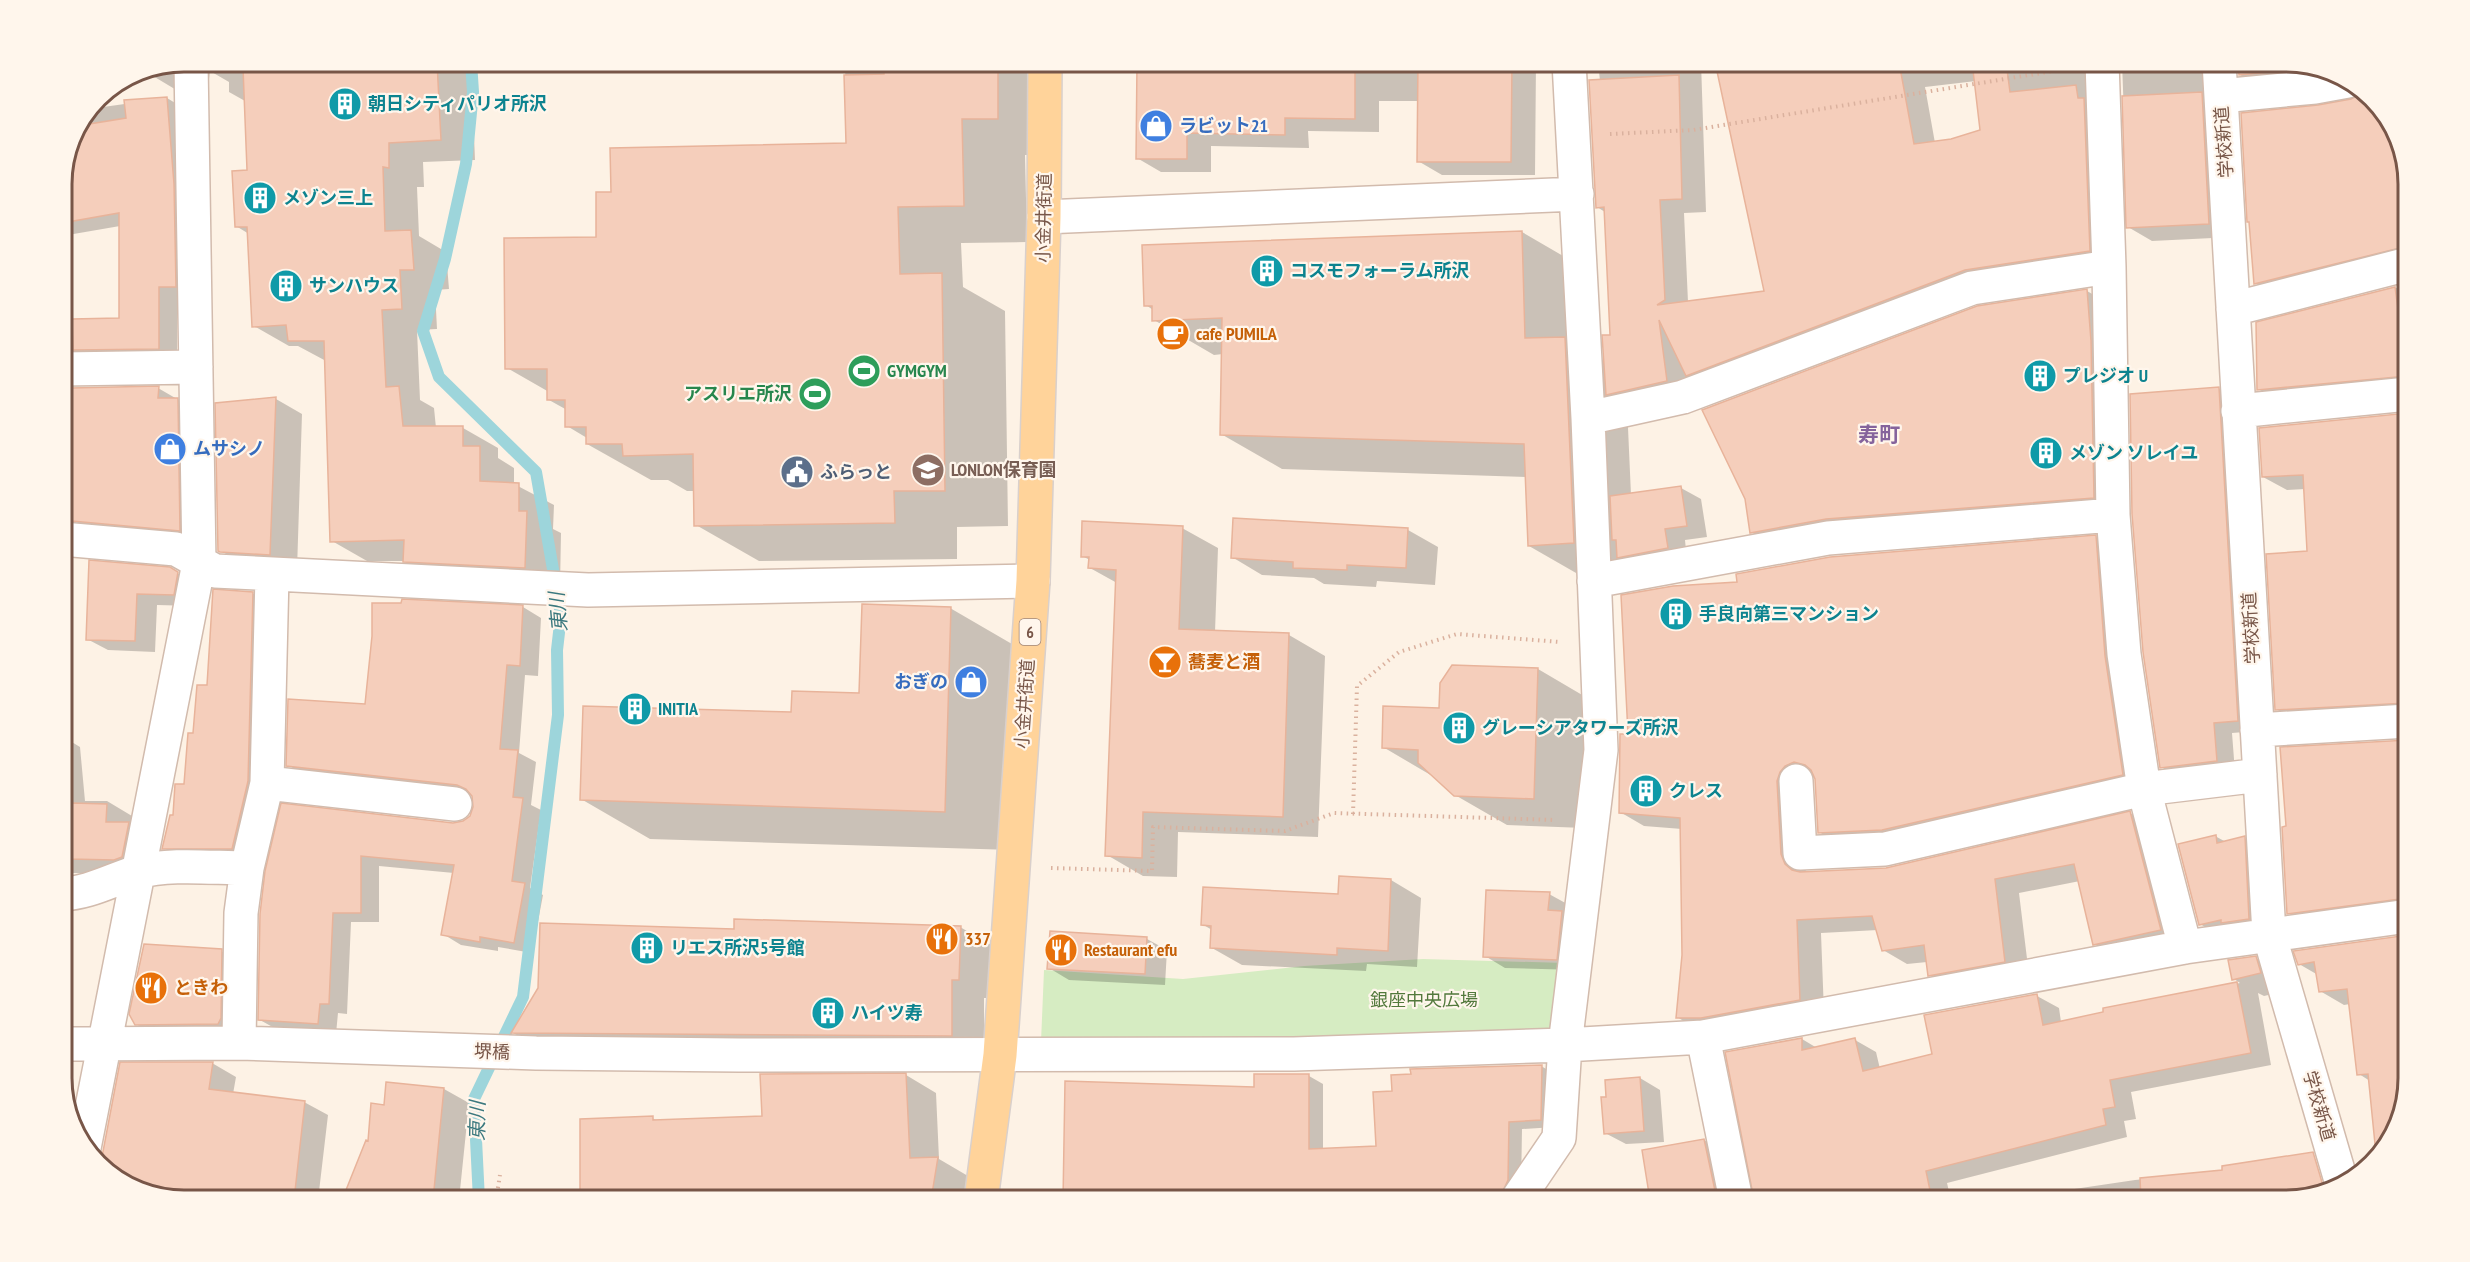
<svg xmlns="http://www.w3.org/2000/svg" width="2470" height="1262" font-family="'PT Sans Narrow','Noto Sans JP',sans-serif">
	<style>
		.green { fill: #d6ecc2 }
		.shadow { fill: #0003; fill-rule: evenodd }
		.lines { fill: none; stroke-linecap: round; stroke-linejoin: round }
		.stream { stroke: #9dd5db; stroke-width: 12 }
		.building { fill: #f5cebb; stroke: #e8b39a; stroke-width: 1.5 }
		.minor-casing { stroke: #d2bbad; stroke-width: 36 }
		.major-casing { stroke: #d9d0cc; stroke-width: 36 }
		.path { stroke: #dab19e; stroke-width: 4; stroke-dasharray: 1.5 4.5; stroke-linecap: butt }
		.minor { stroke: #fff; stroke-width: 33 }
		.major { stroke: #ffd39a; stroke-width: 33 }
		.labels { text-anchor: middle; stroke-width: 4.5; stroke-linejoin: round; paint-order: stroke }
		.shield { fill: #fff6ec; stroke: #a08679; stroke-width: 1.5 }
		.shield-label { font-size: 16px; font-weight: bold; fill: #785648 }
		.culture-label { font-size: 18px; font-weight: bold; fill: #0d838f; stroke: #fff6ec; text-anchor: start }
		.shop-label { font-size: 18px; font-weight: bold; fill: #366cbe; stroke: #fff6ec; text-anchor: start }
		.street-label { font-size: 18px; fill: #785648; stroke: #fff6ec }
		.food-label { font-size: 18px; font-weight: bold; fill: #c56008; stroke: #fff6ec; text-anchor: start }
		.leisure-label { font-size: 18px; font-weight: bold; fill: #27864d; stroke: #fff6ec; text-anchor: start }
		.education-label { font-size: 18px; font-weight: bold; fill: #785e54; stroke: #fff6ec; text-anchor: start }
		.service-label { font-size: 18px; font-weight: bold; fill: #4e5e75; stroke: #fff6ec; text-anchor: start }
		.park-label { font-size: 18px; fill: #52793c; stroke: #fff6ec }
		.water-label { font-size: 20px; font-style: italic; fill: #3b787e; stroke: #fff6ec }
		.quarter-label { font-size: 21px; font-weight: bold; fill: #85639c; stroke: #fff6ec }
		.rim { fill: none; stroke: #785648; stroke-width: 3 }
	</style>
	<rect width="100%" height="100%" fill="#fdf2e5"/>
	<path class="green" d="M1423,959L1565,963L1556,1024L1546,1033L1041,1042L1044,970L1183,979L1304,966Z"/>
	<path class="shadow" d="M184,62H471L475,160L423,162L424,187H417L419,236L446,252L449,289L435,290L437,329L417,330L420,400L434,408L436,428H463L498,448V458L514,468V484L554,505L553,529L561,533L560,587L439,581L404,561H367L332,541L326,361L298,346H289L254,326L249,234L236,226L249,171L245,101L229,92V82L210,71L207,95L188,97L153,76L152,68Z
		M845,62H1031L1061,98V155H1025L1027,242L961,243L963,287L1005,311L1008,526L957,527V559L759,561L696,525L695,491H687L668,480H651L587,444V438L567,426V410L549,400V392L507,368L598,238L612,194L847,145Z
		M1139,62H1536L1535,175H1442L1418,161L1419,101H1379V132L1308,131L1309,148L1211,146V172H1161L1137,158Z
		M1598,62H1701L1706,212L1684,213L1688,302L1766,293L1717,62H2115L2113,264L1990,284L1711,389L1688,376L1691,395L1627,405L1631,495L1681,488L1701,499L1707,537L1685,540L1687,560L1590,581L1529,546L1527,477L1282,469L1221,434L1223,354L1214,355L1154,320L1153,310L1146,305L1522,232L1582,267L1585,350L1605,362L1612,336L1605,212L1597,207L1600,81ZM1976,81L1982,131L1935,143L1925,87Z
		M2122,62H2231L2233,237L2152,241L2128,227Z
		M2238,62H2286L2340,74L2264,88L2240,75Z
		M2360,97L2388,116L2408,176V264L2280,297L2256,283L2352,101Z
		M167,98L185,109L194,297H177V359L62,380V320H121L120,226L62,236V176L74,130L89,109Z
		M2408,285V391L2282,403L2258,389L2257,324Z
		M2087,291L2115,307L2122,513L1779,549L1751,532Z
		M62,382L64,389L158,388L196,410L198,541L92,531L73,520V480L62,481Z
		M2219,389L2238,400L2257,731L2232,733L2235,772L2180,778L2161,767Z
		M276,399L302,414L297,570L249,567L219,550Z
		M2408,414V701L2401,697L2400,700L2408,705L2300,723L2276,709L2308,552L2305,489L2287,490L2263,477L2260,429Z
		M1182,528L1218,548L1215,632L1289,635L1325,656L1318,837L1178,832L1177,877L1143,876L1107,855L1117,583L1090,568V560L1082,556Z
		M1408,530L1438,547L1435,585L1377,581L1376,587L1324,584L1314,578L1262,575L1232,557Z
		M2095,537L2120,551L2147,788L1844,847L1819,832L1815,777L1810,779L1805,869L1807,873L1886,869L2130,813L2155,827L2185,944L2119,958L2094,944L2080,881L2019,893L2029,975L1953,989L1929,975L1927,962L1907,964L1883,950L1878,930L1821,933L1824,1013L1702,1032L1677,1017L1684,955L1682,829L1644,826L1620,812L1630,736L1624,653L1739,584Z
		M91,562L170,569L198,585L194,606L157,605L155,652L108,650L87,639Z
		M252,593L270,603L250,858H181L164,848L185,786L195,735L209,687Z
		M523,607L541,618L538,676L525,675L519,753L536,762L531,805L541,810L530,888L543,895L532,953L498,947V951L461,945L443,934L454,873L379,866V922H351L347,1014L338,1013L336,1034L278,1030L260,1020L267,872L463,823L471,816L475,806L473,795L306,776L288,765L366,706Z
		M950,608L1019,648L1013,850L650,839L581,799L793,714L861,695Z
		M1453,666L1538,669L1589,699L1585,828L1507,825L1455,795L1434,777L1383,747L1441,709Z
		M62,736L80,747L85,801H107L132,816L141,874L73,873V881H62Z
		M2408,741V914L2312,927L2288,913V827L2282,749Z
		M2215,836L2226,842L2244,838L2265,850L2269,930L2220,936L2200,924Z
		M1391,880L1421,898L1417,967L1367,964L1366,971L1242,965L1212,948V930L1202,924L1339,895Z
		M1549,894L1569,905L1577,970L1505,968L1485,956Z
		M960,927L993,946L992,998H984V1054L545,1051L513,1033L735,930Z
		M2408,936V1078L2396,1132L2382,1148L2377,1146L2370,1081L2359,1074L2350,1004L2344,1005L2320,991L2318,975L2299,964L2295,952Z
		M1147,939L1167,950L1165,985L1069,980L1049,968Z
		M221,951L241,962L240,1030L156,1035L136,1024Z
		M2256,958L2286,975L2290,990L2264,996L2258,993L2271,1065L2131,1092L2136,1119L2124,1121L2127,1137L1947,1183L1951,1200H1756L1802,1039L1817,1048L1855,1040L1876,1052L1880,1069L1934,1055L2037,996L2059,1008L2061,1022L2105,1014L2104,1010L2240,983L2234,979Z
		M212,1063L236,1077L233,1094L304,1102L328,1115L318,1200H184L130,1188L102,1164L121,1064Z
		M1541,1066L1555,1074V1127L1522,1129L1521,1189L1515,1200H1064L1067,1083L1256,1088V1075L1309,1076L1323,1084V1150L1378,1147L1394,1092Z
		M906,1075L936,1093L939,1159L968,1176L964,1200H530V1192L582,1190L652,1118L658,1121L764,1117Z
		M1640,1078L1660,1090L1664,1142L1626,1144L1605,1133Z
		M444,1089L469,1103L459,1200H343L367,1142H369L385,1106Z
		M1704,1140L1726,1153L1735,1200H1652L1643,1151Z
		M2306,1170L2307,1194L2287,1200H2000L2135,1180L2224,1171Z"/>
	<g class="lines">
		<path class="stream" d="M471,62L473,92L466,164L445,259L423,331L439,377L536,472L561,615L557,650L558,715L523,997L474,1099L479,1200"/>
	</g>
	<path class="building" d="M321,62H437L441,140L389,143V168L383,167L385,231L411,230L414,270H400L402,309L382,310L386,387L399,386L403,426H463V446H480V481L519,483V511H527L525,568L403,562L404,540L330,542L324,341H288L286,325L252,327L247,227H235L232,171L247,170L243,68L322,64Z
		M884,62H998V119H962L964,206L898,207L900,274L942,273L945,491H894L895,523L694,526L693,454L623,456L622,444H586V427H565V400H547V369H505L504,238L596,237V192H611L610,148L846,143L844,75L884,74Z
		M1137,62H1355V119L1285,118V135L1187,133V159H1136Z
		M1418,62H1512L1511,162H1417Z
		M1715,62H1899L1914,144L1951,139L1980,130L1972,62H2006L2010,92L2076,85L2078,98H2084L2090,251L1965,270L1686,376L1659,320L1667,381L1606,395L1602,335H1610L1604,207L1596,208L1589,80L1679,75L1682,199L1660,200L1665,300L1657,305L1764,291Z
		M2238,62H2286L2314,68L2239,75Z
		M2202,92L2209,224L2126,228L2122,96Z
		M2362,93L2388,116L2408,176V246L2254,284L2249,222H2247L2241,113L2318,105L2351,99Z
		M167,97L174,184L176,287H159V349L73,350L72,319L119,318V213L62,223V176L74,130L77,126L126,118L124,100Z
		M1522,231L1525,338L1565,337L1574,543L1528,546L1524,444L1220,435L1222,318L1152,321V306H1144L1142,245Z
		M2395,287L2401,331L2408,330V376L2257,390L2256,322Z
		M2087,289L2091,341L2094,498L1826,519L1750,533L1745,499L1702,410L1977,306Z
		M159,386L158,398H178L180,531L72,521L71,388Z
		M2219,387L2238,721L2214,723L2217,761L2160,768L2143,652L2132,514L2130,394Z
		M276,397L270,555L220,552L218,551L215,403Z
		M2408,413V703L2275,710L2266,554L2307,551L2303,475L2262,477L2259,428Z
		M1681,486L1687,526L1665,529L1668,548L1617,558L1616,540H1612L1610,496Z
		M1233,518L1408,528L1406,568L1347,565V570L1293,568V562L1231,558Z
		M1082,521L1183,526L1179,629L1289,633L1283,817L1143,812L1142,858L1105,856L1116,570L1088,568L1089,557H1081Z
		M2096,535L2105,656L2123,775L1882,830L1818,833L1815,779L1811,770L1805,765L1794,762L1785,766L1780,772L1777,781L1781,854L1785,864L1792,870L1800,872L1886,868L2130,811L2161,930L2093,945L2074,864L1995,879L2005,962L1928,976L1924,945L1882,951L1872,916L1797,920L1800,1000L1701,1018H1676L1682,955L1680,818L1619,813L1620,734H1628L1621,595L1673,586L1737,582L1736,574L1830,557Z
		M89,560L170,567L178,572L174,595L137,594L135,641L86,640Z
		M213,589L253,592L248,781L232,849H162L170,815H173L175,784H184L188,733H193L197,685H207Z
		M402,599L523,605L520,666L507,665L500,749L518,750L513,797L523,798L512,881L525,883L514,943L480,937V942L441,935L454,865L361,856V913H333L329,1004H320L318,1024L258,1020L260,914L265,871L281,803L453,823L463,821L470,816L473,807L472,796L466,789L457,785L286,766L288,699L365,704L372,636V603H401Z
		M862,604L951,607L945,812L580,800L583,706L791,712L792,691L859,693Z
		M1452,665L1538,668L1534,799L1454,796L1418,763V750L1382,748L1383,706L1439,708L1440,683Z
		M2408,740V898L2287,914L2282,827L2286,826L2280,747Z
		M72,803L107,804L106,822H129L122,857L114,860L70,859V845H68Z
		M2216,835L2217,843L2245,836L2249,919L2221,923V920L2199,925L2178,844Z
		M1339,876L1391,879L1388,951L1337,948V955L1210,948L1211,926L1201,925L1203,887L1338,894Z
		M1486,890L1550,892L1548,910L1562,911L1557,960L1483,957Z
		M734,919L961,926L959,980H952V1036L511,1033L538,988L540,923L734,929Z
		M1050,931L1147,937L1145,974L1047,969Z
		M2408,935L2409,1078L2396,1132L2376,1154L2368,1074L2357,1075L2347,989L2319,992L2314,962L2298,965L2293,951Z
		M144,944L222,949L221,1018L218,1024L135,1025L129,1014Z
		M2256,956L2261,973L2232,980L2228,960Z
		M2237,982L2251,1053L2110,1080L2115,1107L2103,1109L2106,1125L1926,1171L1932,1200H1754L1725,1052L1802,1038V1050L1855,1038L1863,1071L1932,1054L1924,1015L2037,994L2043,1025L2103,1012V1008Z
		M120,1062H213L209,1089L305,1101L294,1200H263L196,1193L195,1200H184L130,1188L101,1162Z
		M1542,1065L1541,1120L1509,1122L1508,1180L1499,1200H1063L1065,1081L1254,1087V1074H1309V1149L1376,1146L1373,1092L1392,1091L1391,1075L1411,1074L1410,1069Z
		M906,1073L910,1158L938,1157L931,1200H664V1192L580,1195V1119L653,1116V1120L762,1116L760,1074Z
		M1640,1077L1644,1131L1604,1134L1601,1097H1606L1605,1080Z
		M386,1082L444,1088L433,1200H342L366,1140L368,1141L371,1103L384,1105Z
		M1704,1139L1717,1200H1650L1642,1150Z
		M2313,1152L2324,1189L2287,1200H2141L2140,1178L2222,1170V1166Z"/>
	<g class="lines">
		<g class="minor-casing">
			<path id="minor" d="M2102,62L2109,267L2113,515L2124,654L2144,789L2185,947
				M2219,62L2269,934L2342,1184
				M2221,96L2315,87L2348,81
				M1044,217L1577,194
				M2233,309L2408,264
				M62,369L196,367
				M2238,411L2408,394
				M1588,418L1683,397L1972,288L2109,267
				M62,539L176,549L215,571L588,590L1033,581
				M1594,581L1828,538L2113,515
				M2257,730L2408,721
				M1796,781L1800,853L1885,849L2144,789L2260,775
				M267,783L455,804
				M62,894C89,893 111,880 137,872C171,863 212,868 247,868
				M1703,1037L1736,1200
				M239,1043L241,913L247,868L267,783L272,575
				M62,1044L239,1043L536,1053L739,1055L1294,1054L1565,1045L1703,1037L2185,947L2408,916
				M84,1148L199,563L191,62
				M1517,1200L1559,1138L1565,1045L1601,750L1588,418L1569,62"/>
		</g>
		<g class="major-casing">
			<path id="major" d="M981,1200L1000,1055L1033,581L1044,217L1045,62"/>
		</g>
		<path class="path" d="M1610,134L1693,130L2066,69
			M1353,814L1357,686L1399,652L1457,634L1560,642
			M1051,868L1152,871L1153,827L1285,831L1334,813L1555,820
			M496,1200L500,1175"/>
		<use href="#minor" class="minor"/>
		<use href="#major" class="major"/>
	</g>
	<defs>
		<g id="building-disc" transform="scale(1.725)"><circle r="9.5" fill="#0f9aa8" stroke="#fff6ec"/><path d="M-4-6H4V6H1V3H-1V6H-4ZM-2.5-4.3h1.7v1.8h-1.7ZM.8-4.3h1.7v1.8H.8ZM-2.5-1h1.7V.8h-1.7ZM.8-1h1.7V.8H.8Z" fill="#fff"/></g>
		<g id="shop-disc" transform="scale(1.725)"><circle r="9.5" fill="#3f7fe0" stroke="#fff6ec"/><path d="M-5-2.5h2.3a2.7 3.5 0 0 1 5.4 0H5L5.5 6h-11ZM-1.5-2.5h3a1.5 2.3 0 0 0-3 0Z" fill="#fff"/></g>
		<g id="cafe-disc" transform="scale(1.725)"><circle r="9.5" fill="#e8710a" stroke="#fff6ec"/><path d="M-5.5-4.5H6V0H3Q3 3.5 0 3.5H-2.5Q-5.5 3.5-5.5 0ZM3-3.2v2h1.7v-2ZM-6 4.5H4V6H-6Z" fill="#fff"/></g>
		<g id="stadium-disc" transform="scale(1.725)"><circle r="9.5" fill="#2e9e5b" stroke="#fff6ec"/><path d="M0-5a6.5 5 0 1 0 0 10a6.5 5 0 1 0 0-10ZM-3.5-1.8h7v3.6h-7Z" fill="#fff"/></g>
		<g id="school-disc" transform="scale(1.725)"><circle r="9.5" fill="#8d6e63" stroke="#fff6ec"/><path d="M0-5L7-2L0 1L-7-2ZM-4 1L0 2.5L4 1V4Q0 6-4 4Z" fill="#fff"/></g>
		<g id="civic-disc" transform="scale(1.725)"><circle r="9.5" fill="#5c6f8a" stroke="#fff6ec"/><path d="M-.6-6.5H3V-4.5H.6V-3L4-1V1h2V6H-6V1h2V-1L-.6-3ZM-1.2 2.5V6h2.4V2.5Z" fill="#fff"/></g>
		<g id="bar-disc" transform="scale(1.725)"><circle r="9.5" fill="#e8710a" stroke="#fff6ec"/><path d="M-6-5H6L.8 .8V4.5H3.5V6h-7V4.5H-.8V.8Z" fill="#fff"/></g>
		<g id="restaurant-disc" transform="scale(1.725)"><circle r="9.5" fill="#e8710a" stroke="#fff6ec"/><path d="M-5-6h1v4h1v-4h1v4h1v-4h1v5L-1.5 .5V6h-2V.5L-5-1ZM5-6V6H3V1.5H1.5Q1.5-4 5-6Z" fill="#fff"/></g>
	</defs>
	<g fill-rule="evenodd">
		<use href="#building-disc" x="345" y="104"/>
		<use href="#shop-disc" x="1156" y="126"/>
		<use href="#building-disc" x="260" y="198"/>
		<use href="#building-disc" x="1267" y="271"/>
		<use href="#building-disc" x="286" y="286"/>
		<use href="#cafe-disc" x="1173" y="334"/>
		<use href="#stadium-disc" x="864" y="371"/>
		<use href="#building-disc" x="2040" y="376"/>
		<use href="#stadium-disc" x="815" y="394"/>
		<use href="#shop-disc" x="170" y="449"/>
		<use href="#building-disc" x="2046" y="453"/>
		<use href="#school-disc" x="928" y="470"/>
		<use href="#civic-disc" x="797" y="472"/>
		<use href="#building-disc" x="1676" y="614"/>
		<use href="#bar-disc" x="1165" y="662"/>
		<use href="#shop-disc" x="971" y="682"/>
		<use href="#building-disc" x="635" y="709"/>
		<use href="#building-disc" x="1459" y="728"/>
		<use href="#building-disc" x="1646" y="791"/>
		<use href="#restaurant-disc" x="942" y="939"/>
		<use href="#building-disc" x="647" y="948"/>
		<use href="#restaurant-disc" x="1061" y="950"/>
		<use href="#restaurant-disc" x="151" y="988"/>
		<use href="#building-disc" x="828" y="1013"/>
	</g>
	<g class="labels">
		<rect class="shield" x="1019.5" y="619" width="21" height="26" rx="4.5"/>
		<g class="shield-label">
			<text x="1030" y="638">6</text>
		</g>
		<g class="culture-label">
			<text x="368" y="110">朝日シティパリオ所沢</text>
			<text x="283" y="204">メゾン三上</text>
			<text x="1290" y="277">コスモフォーラム所沢</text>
			<text x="309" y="292">サンハウス</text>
			<text x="2063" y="382">プレジオ U</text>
			<text x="2069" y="459">メゾン ソレイユ</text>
			<text x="1699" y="620">手良向第三マンション</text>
			<text x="658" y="715">INITIA</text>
			<text x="1482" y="734">グレーシアタワーズ所沢</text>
			<text x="1669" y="797">クレス</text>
			<text x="670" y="954">リエス所沢5号館</text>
			<text x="851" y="1019">ハイツ寿</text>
		</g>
		<g class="shop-label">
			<text x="1179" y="132">ラビット21</text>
			<text x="193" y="455">ムサシノ</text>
			<text x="948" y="688" text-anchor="end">おぎの</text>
		</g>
		<g class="street-label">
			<text transform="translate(2224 142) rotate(-94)" y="6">学校新道</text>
			<text transform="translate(1044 218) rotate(-89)" y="6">小金井街道</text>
			<text transform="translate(2251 628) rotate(-93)" y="6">学校新道</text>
			<text transform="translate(1025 704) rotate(-86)" y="6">小金井街道</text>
			<text transform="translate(492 1052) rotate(2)" y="6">堺橋</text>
			<text transform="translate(2319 1106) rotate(74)" y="6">学校新道</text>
		</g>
		<g class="food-label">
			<text x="1196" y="340">cafe PUMILA</text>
			<text x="1188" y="668">蕎麦と酒</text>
			<text x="965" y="945">337</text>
			<text x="1084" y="956">Restaurant efu</text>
			<text x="174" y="994">ときわ</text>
		</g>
		<g class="leisure-label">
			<text x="887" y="377">GYMGYM</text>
			<text x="792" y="400" text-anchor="end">アスリエ所沢</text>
		</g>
		<g class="education-label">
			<text x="951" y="476">LONLON保育園</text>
		</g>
		<g class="service-label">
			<text x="820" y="478">ふらっと</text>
		</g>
		<g class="park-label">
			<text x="1424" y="1006">銀座中央広場</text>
		</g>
		<g class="water-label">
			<text transform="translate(558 612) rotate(-95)" y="7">東川</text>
			<text transform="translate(477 1121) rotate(-89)" y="7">東川</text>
		</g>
		<g class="quarter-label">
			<text x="1879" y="442">寿町</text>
		</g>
	</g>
	<path d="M0 0H2470V1262H0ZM184 72H2286A112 112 0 0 1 2398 184V1078A112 112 0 0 1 2286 1190H184A112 112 0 0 1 72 1078V184A112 112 0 0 1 184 72Z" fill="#fff6ec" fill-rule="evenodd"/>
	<path class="rim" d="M184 72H2286A112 112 0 0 1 2398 184V1078A112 112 0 0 1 2286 1190H184A112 112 0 0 1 72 1078V184A112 112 0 0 1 184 72Z"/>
</svg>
